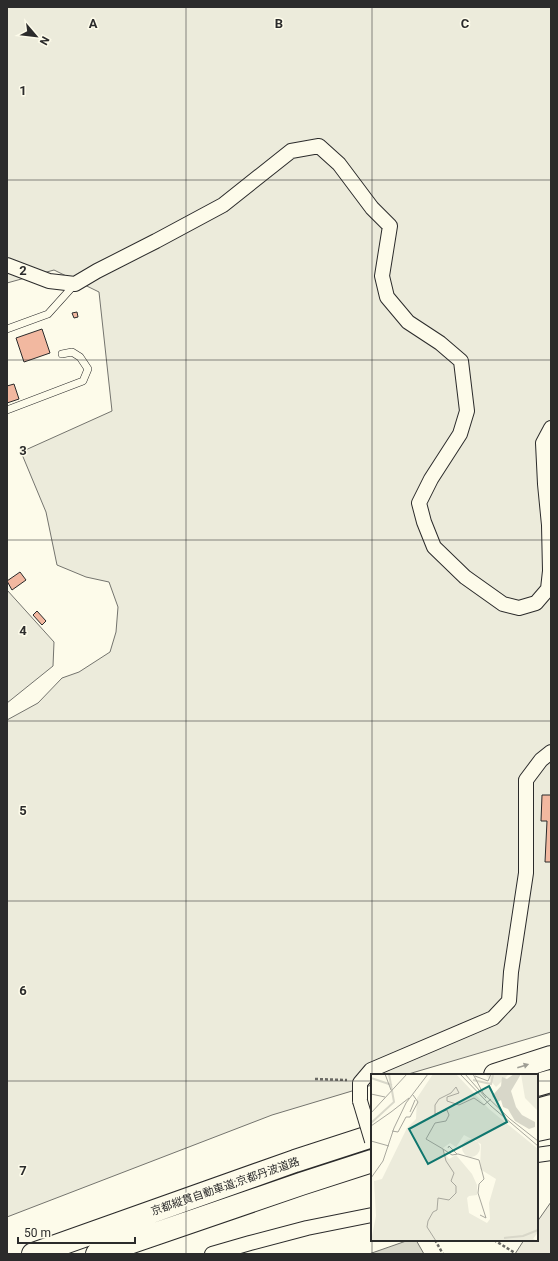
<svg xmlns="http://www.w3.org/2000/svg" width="558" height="1261" font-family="Roboto,'Noto Sans JP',sans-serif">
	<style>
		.green { fill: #ecebdb; stroke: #74746e }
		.parking { fill: #eceadb; stroke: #74746e }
		.water { fill: #d8d7c9; stroke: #74746e }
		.building { fill: #f2b8a0; stroke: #2b2b2b }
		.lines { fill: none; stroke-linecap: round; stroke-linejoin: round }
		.service-casing { stroke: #2b2b2b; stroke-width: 8 }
		.minor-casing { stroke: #2b2b2b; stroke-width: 16 }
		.motorway-casing { stroke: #2b2b2b; stroke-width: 24 }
		.path { stroke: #6a6964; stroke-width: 2.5; stroke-dasharray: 3 2; stroke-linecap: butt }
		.service { stroke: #fdfbea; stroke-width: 7 }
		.minor { stroke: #fdfbea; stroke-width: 14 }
		.motorway { stroke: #fdfbea; stroke-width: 22 }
		.minor-bridge-casing { stroke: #2b2b2b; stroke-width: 16; stroke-linecap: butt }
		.minor-bridge { stroke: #fdfbea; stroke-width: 14 }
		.oneway { fill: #9e9d94 }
		.grid { fill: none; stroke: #2b2b2b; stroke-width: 1; stroke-opacity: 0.55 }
		.labels { text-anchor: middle; stroke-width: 3; stroke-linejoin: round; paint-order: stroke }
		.street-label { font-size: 11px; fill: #2b2b2b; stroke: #fdfbea }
		.inset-river { fill: none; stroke: #d8d7c9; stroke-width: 2 }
		.inset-road { fill: none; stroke: #a9a89e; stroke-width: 1 }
		.view { fill: #0f766e; fill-opacity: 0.15; stroke: #0f766e; stroke-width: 2 }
		.inset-edge { fill: none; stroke: #2b2b2b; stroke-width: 2 }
		.grid-label { font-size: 13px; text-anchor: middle; font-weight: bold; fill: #2b2b2b; stroke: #fdfbea; stroke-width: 3; stroke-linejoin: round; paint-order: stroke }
	</style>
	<rect width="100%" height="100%" fill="#fdfbea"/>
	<path class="green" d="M7,7H551V1032L405,1075H372V1085L272,1115L7,1217V720L38,703L62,678L79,672L110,652L116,632L118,607L109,582L86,577L57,565L46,512L21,452L112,411L99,292L54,270L7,283Z
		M7,590L54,642L53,666L7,703Z"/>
	<path class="parking" d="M551,1202V1254H515L524,1240H537V1222Z"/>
	<path class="water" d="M409,1240H416L424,1254H369Z"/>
	<path class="building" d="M77,312L78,317L74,318L72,313Z
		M42,329L50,353L24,362L16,338Z
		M14,384L19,399L7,403V386Z
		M20,572L26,580L12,590L7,581Z
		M37,611L46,621L42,625L33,615Z
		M542,795H551V862H545L547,821H541Z"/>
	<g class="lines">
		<g class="service-casing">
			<path id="service" d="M7,329L48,314L75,284
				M7,410L83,381L88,369L80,357L72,352L62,354"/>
		</g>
		<g class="minor-casing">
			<path id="minor" d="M7,265L49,281L75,284L97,271L156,241L223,205L291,151L319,146L339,164L372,208L390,226L382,276L387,297L408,322L440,343L461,361L467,411L460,434L431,479L419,503L424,522L434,547L465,577L503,604L519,608L536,603L548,589L550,571L549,525L545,484L543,443L551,428
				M360,1101V1083L371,1070L493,1018L509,1001L511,972L526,873V780L541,760L551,752
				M537,1155L551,1153
				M212,1254L250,1243L307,1228L372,1215"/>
		</g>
		<g class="motorway-casing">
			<path id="motorway" d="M495,1075L551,1057
				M537,1085L551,1081
				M537,1110L551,1106
				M537,1130L551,1127
				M33,1254L295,1161L372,1136
				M97,1254L301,1184L372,1161"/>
		</g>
		<path class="path" d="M315,1079L347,1080
			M435,1240L443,1254
			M494,1240L515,1253"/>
		<use href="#service" class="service"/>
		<use href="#minor" class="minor"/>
		<use href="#motorway" class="motorway"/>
		<g class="minor-bridge-casing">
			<path id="minor-bridge" d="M360,1101L372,1141"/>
		</g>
		<use href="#minor-bridge" class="minor-bridge"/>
	</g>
	<defs><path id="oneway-solid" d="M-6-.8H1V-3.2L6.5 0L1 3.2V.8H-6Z"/></defs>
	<use class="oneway" href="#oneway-solid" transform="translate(523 1066) rotate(-18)"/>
	<path class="grid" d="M186,7V1254M372,7V1075M7,180H551M7,360H551M7,540H551M7,721H551M7,901H551M372,1075V1240M7,1081H372M537,1081H551M372,1240V1254"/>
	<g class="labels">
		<g class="street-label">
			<text transform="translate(225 1186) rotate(-19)" y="4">京都縦貫自動車道;京都丹波道路</text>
		</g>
	</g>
	<g transform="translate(371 1074)">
		<rect width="167" height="167" fill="#fdfbea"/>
		<path d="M62,0H85L118,35L167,75V158L162,165L167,167H0L5,142L3,107L11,105L36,54L45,45L46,24ZM93,61L110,70L109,95L125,105L118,129L119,145L116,149L98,139L96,124L98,122L106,121V111L101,100L85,81L78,85L72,77V74L79,69L85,73ZM114,0H138L125,13ZM150,0H167V37L154,24ZM91 74a9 9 0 1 1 18 0a9 9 0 1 1-18 0Z" fill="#ecebdb" fill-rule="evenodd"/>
		<path d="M143,0H150L140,17L145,33L151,41L164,48V53L158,55L144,47L137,35L132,33L130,26L127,28L121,22L130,12L131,3L136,5Z" fill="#d8d7c9"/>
		<path class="inset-river" d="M0,4L21,11M102,6L120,10L122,1M0,49L23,28L18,0M133,164L152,162L167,156"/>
		<path class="inset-road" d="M14,0L20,16M89,0L120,32L167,72M94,0L115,24M102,0L112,19L139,45L167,67M104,2L117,7L120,0M0,20L14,23M20,38L38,24M39,38L44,26M0,39L36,0M0,52L20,38M21,57L27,58L35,43H39L47,28L42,21M0,67L18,72M77,74L78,72L86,80M72,75L81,81L87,80L108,86L113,105L108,110L107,119L115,144L109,141M0,104L12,87L23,54L35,29L57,0M65,167L56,153L57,147L62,138L66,136L67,124L78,126L85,119V112L80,107L83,99L75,87L72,75L55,65L64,49L75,47L78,41L76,36L64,40V31L68,25L80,19L85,13L88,19L76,23V27L88,31L103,24L113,31L120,25"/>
		<path class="view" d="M118,12L136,48L57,90L38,55Z"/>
		<rect width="167" height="167" class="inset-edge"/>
	</g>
	<g class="grid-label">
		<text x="93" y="28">A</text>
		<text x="279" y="28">B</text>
		<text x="465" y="28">C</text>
		<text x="23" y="95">1</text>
		<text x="23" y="275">2</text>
		<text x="23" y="455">3</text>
		<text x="23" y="635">4</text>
		<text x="23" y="815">5</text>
		<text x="23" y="995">6</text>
		<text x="23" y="1175">7</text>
	</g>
	<rect width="558" height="1261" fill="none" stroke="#2b2b2b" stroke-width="16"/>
	<g transform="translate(36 36) rotate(118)" stroke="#fdfbea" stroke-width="3" paint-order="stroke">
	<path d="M0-3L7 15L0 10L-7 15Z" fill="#2b2b2b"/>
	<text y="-6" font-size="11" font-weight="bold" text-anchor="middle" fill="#2b2b2b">N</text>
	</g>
	<path d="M18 1237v6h117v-6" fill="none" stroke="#2b2b2b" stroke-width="2"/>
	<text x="24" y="1237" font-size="12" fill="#2b2b2b" stroke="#fdfbea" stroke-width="3" paint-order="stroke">50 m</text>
</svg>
